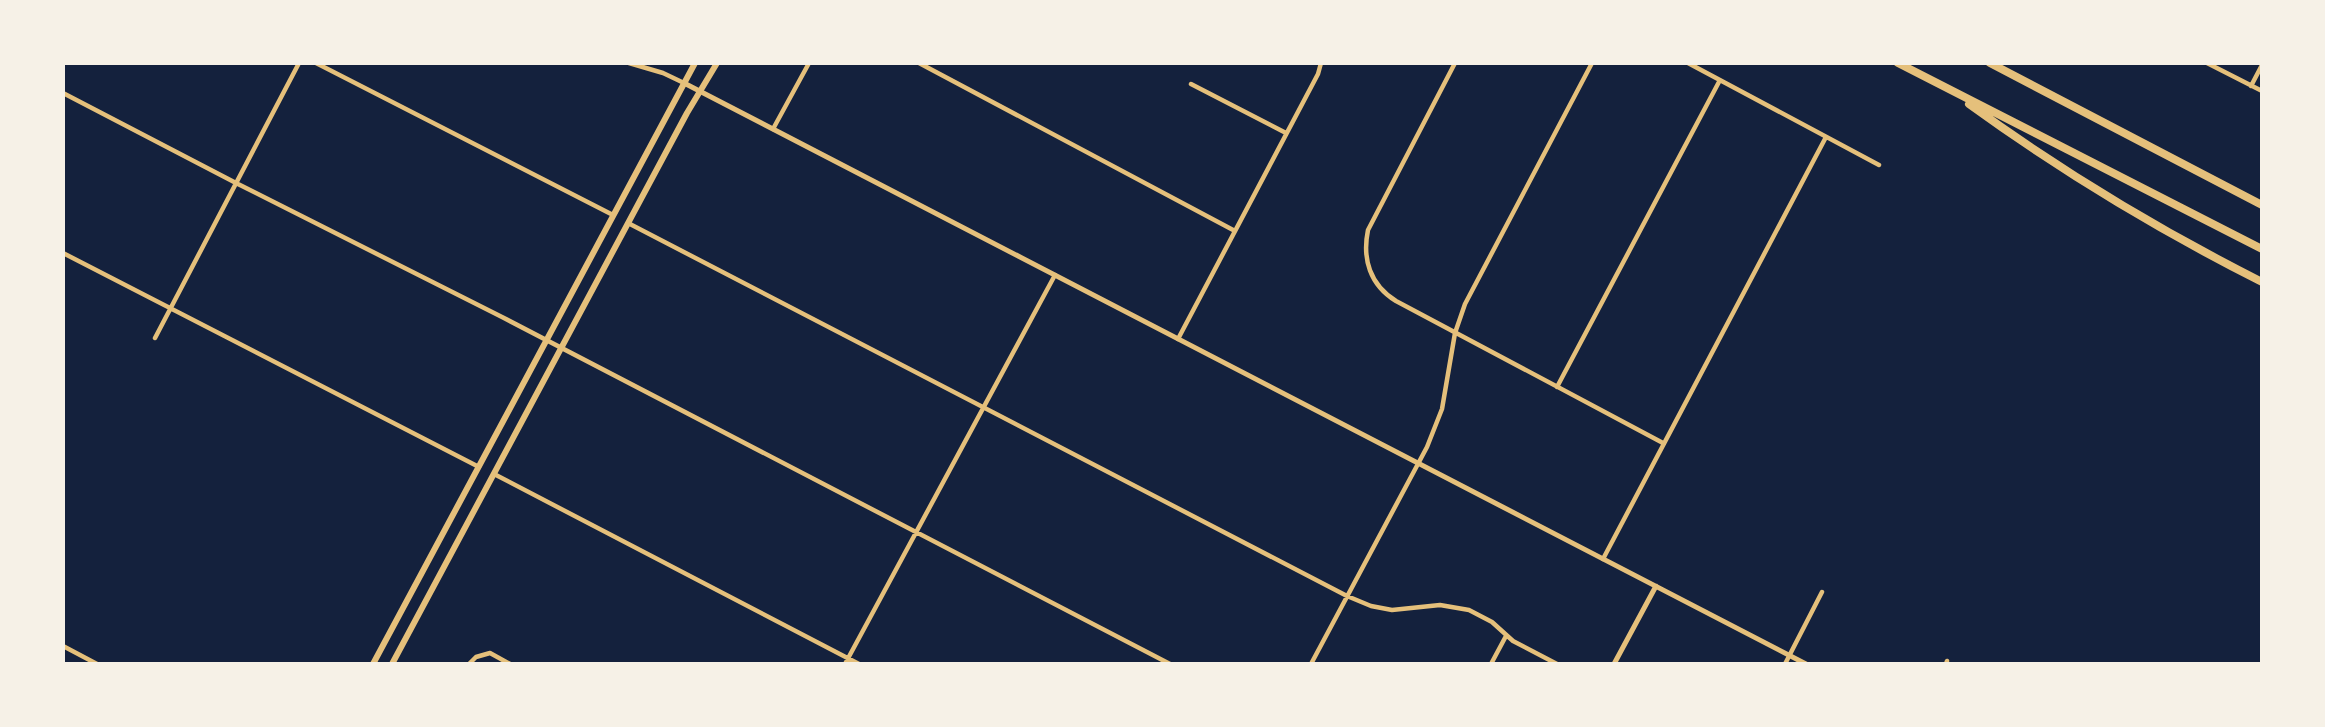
<svg xmlns="http://www.w3.org/2000/svg" width="2325" height="727" font-family="'Roboto Condensed',sans-serif">
	<style>
		.lines { fill: none; stroke-linecap: round; stroke-linejoin: round }
		.minor { stroke: #e5c07b; stroke-width: 4.5 }
		.tertiary { stroke: #e5c07b; stroke-width: 5 }
		.secondary { stroke: #e5c07b; stroke-width: 6 }
		.motorway { stroke: #e5c07b; stroke-width: 8 }
	</style>
	<rect width="100%" height="100%" fill="#14213d"/>
	<g class="lines">
		<path class="minor" d="M316,63L613,215
			M629,63L663,73L684,83
			M919,63L1235,231
			M1455,63L1368,230C1362,259 1370,285 1396,301L1663,443
			M1688,63L1879,165
			M2207,63L2262,91
			M1191,84L1286,133
			M2251,86L2262,65
			M63,93L236,183L502,317L1170,664
			M773,129L809,63
			M628,223L1347,596L1371,606L1392,610L1440,605L1469,610L1492,622L1513,641L1557,664
			M63,253L479,467
			M155,338L299,63
			M1178,339L1318,74L1321,63
			M1557,387L1720,80
			M494,474L859,664
			M1603,559L1826,137
			M63,646L97,664
			M469,664L476,657L490,653L510,664
			M845,664L1055,275
			M1311,664L1427,447L1442,409L1455,333L1465,304L1592,63
			M1491,664L1506,636
			M1785,664L1822,592
			M1946,664L1947,661"/>
		<path class="tertiary" d="M684,83L1806,664
			M1614,664L1656,586"/>
		<path class="secondary" d="M373,664L695,63
			M392,664L687,113L717,63"/>
		<path class="motorway" d="M1898,63L2262,249
			M1990,63L2262,205
			M1969,104C2064,173 2157,229 2262,282"/>
	</g>
	<rect width="2325" height="727" fill="none" stroke="#f6f1e7" stroke-width="130"/>
</svg>
